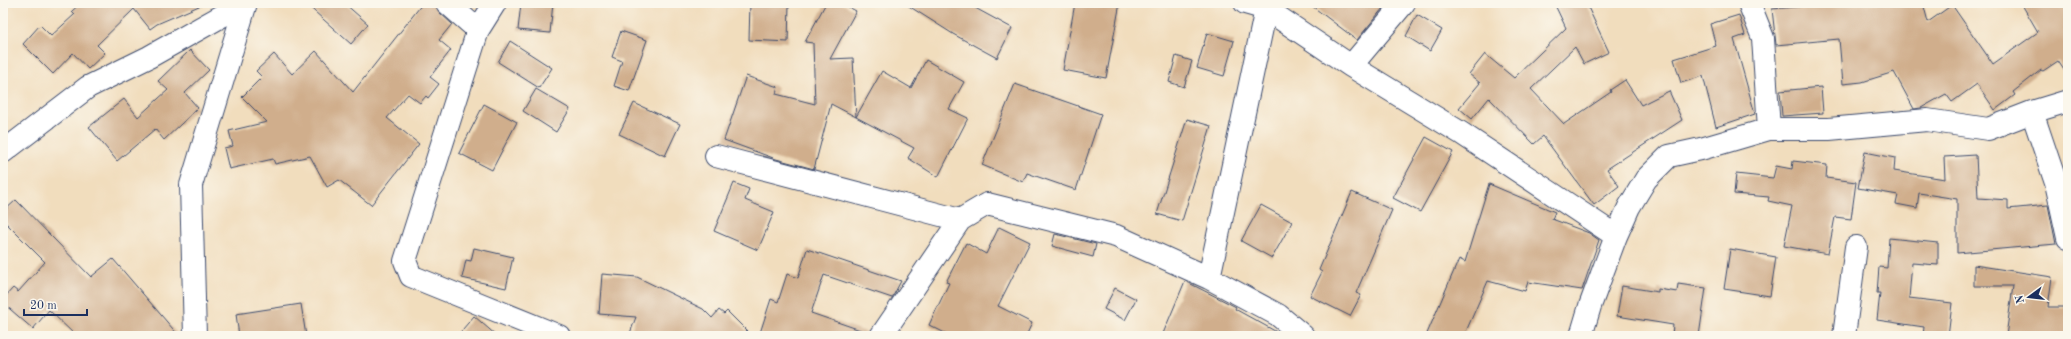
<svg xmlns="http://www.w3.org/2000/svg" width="2071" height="339" font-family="'Old Standard TT',serif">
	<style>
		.building { fill: #d0ae8c }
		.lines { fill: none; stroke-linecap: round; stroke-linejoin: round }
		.street-casing { stroke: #3b496c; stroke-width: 24 }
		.street { stroke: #fff; stroke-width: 22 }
	</style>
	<rect width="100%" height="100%" fill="#fbf7ec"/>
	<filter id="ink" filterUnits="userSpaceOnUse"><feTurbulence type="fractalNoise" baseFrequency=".025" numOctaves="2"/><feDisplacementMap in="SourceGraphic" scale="8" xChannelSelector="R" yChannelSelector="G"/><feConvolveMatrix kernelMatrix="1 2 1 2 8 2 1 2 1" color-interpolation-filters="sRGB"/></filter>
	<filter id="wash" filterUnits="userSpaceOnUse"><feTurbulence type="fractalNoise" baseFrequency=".012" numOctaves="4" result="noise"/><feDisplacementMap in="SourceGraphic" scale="16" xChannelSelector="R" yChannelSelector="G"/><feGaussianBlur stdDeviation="0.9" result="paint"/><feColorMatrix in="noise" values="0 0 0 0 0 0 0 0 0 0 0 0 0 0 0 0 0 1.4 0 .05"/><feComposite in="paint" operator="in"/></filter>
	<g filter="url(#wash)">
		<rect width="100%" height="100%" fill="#f1ddbd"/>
		<g id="blocks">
			<path class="building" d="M81,3H206L157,24L150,29L134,9L97,45L105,53L88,69L73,53L53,74L23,44L40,25L51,36L75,14L72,11Z
				M305,3H344L368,24L351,44Z
				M423,3H435L439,12L452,24L439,40L451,50L430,77L439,84L428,98L426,96L420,103L408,94L387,118L419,144L371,205L339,180L327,187L310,156L275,164L273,159L229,169L224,148L233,146L229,131L267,122L242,97L262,77L256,71L274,54L292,74L316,51L353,92Z
				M521,3H553L550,33L518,30Z
				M750,3H789L788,42L749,40Z
				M826,3H841L856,11L830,59L853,58L856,117L831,104L814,169L776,159L724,140L746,76L778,87L776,94L815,104L813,43L805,42Z
				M904,3H966L1012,28L997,58L953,34Z
				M1075,3H1120L1106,78L1063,70Z
				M1308,3H1376L1383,8L1357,40Z
				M1554,3H1586L1609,52L1584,64L1575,47L1531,89L1564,124L1611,92L1610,90L1625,80L1641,105L1669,91L1682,120L1607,169L1619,186L1594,205L1543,136L1534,144L1489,98L1472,119L1459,108L1480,83L1469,74L1485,54L1514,78L1566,28Z
				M1842,3H1923L1928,22L1952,5L1993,64L2038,32L2021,3H2068V76L2058,61L2043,71L2041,70L2013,92L2015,95L1995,110L1977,84L1952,102L1946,94L1921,108L1914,109L1894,72L1862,82L1843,84L1839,39L1776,45L1772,9Z
				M1417,15L1442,30L1430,51L1406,36Z
				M1739,15L1745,35L1734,39L1755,114L1716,127L1703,76L1681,83L1674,59L1716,46L1710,24Z
				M621,31L647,40L629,91L614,86L622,61L612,57Z
				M1207,33L1234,41L1224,76L1197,68Z
				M510,41L552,68L539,88L498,62Z
				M190,50L209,70L185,93L198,108L164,140L155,129L117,161L89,127L124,99L138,117L168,90L158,81Z
				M1176,56L1192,61L1184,87L1169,82Z
				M926,60L964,82L949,109L968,118L938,177L908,158L914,148L856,117L882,71L911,88Z
				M1015,84L1101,114L1076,190L1027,173L1023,182L982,165Z
				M1821,87L1823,113L1782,116L1780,91Z
				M536,89L570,109L556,132L523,111Z
				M634,103L680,124L665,156L619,134Z
				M484,104L517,122L492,170L459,153Z
				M1187,119L1211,126L1182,221L1157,214Z
				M1426,137L1453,152L1420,212L1393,198Z
				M1865,152L1895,158L1894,171L1945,179L1944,157L1976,155L1978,198L2008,200V209L2048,205L2056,244L1957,253V199L1919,193L1917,208L1896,204L1898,195L1858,188Z
				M1793,161L1827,165L1826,178L1856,182L1851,219L1835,217L1828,254L1784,246L1792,206L1768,201L1769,197L1734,194L1736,174L1773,178L1776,166L1792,169Z
				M734,183L749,189L745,200L774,212L758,250L714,231Z
				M1489,184L1555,212L1552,219L1589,233L1599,240L1582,290L1528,282L1525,291L1488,281L1464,336H1426L1459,259L1465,262Z
				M1352,192L1392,210L1356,293L1361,295L1350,316L1310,296L1322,272L1319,270Z
				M16,200L91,277L113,259L179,336H76L49,310L33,329L3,303V299L13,288L18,292L45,262L3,220V212Z
				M1261,205L1292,222L1272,258L1241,241Z
				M999,227L1030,242L998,306L1032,323L1026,336H951L929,325L949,283L946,282L966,243L986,254Z
				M1055,234L1096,244L1093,257L1052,246Z
				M1889,238L1938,243V265L1912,263L1909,298L1952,303L1948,336H1923L1924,327L1877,320L1880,293H1877L1879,267L1887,268Z
				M474,248L513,257L506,288L462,278L466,260L471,261Z
				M807,249L901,281L892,298L824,275L811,313L869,333V336H759L771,299L778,302L787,274L798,278Z
				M1730,249L1776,257L1770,296L1724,289Z
				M1974,265L2052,277L2048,307H2068V336H2006L2013,286H1974Z
				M602,274L637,277L703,309L712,318L719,310L724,314L727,311L752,336H629L636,317L599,314Z
				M1185,281L1236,307L1235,309L1284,336H1162Z
				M1678,284L1706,288L1699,336H1672L1673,325L1617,316L1622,286L1658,292V289L1677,292Z
				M1115,288L1136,299L1125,320L1104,309Z
				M301,304L306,336H239L236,314Z
				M474,316L497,336H457Z"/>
		</g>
	</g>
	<g filter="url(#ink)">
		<use href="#blocks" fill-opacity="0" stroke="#3b496c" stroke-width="1"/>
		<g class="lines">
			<g class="street-casing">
				<path id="street" d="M447,3L478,30L405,261L411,276L559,336
					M1245,3L1266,9L1351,66L1461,133L1616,236
					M1749,3L1763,38L1769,129
					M478,30L495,3
					M1351,66L1404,3
					M2032,112L2056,183L2068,238
					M3,152L88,87L149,57L245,3
					M716,156L960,220
					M1209,278L1266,9
					M195,336L191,185L246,3
					M881,336L960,220L987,204L1116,236L1209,278L1278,315L1303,336
					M1581,336L1590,306L1616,236L1629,207L1646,179L1669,156L1701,149L1769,129H1829L1927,120L1988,129L2032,112L2068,101
					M1844,336L1856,247"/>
			</g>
			<use href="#street" class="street"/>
		</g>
	</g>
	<rect width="2071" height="339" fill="none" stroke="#fbf7ec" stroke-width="16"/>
	<g transform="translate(2029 297) rotate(255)" stroke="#fbf7ec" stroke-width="3" paint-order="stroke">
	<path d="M0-3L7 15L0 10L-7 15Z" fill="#1b2f5e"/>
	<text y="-6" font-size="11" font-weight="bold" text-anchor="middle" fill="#1b2f5e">N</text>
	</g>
	<path d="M24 309v6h63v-6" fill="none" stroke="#1b2f5e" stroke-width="2"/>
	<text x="30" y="309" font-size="12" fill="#1b2f5e" stroke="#fbf7ec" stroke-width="3" paint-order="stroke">20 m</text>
</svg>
